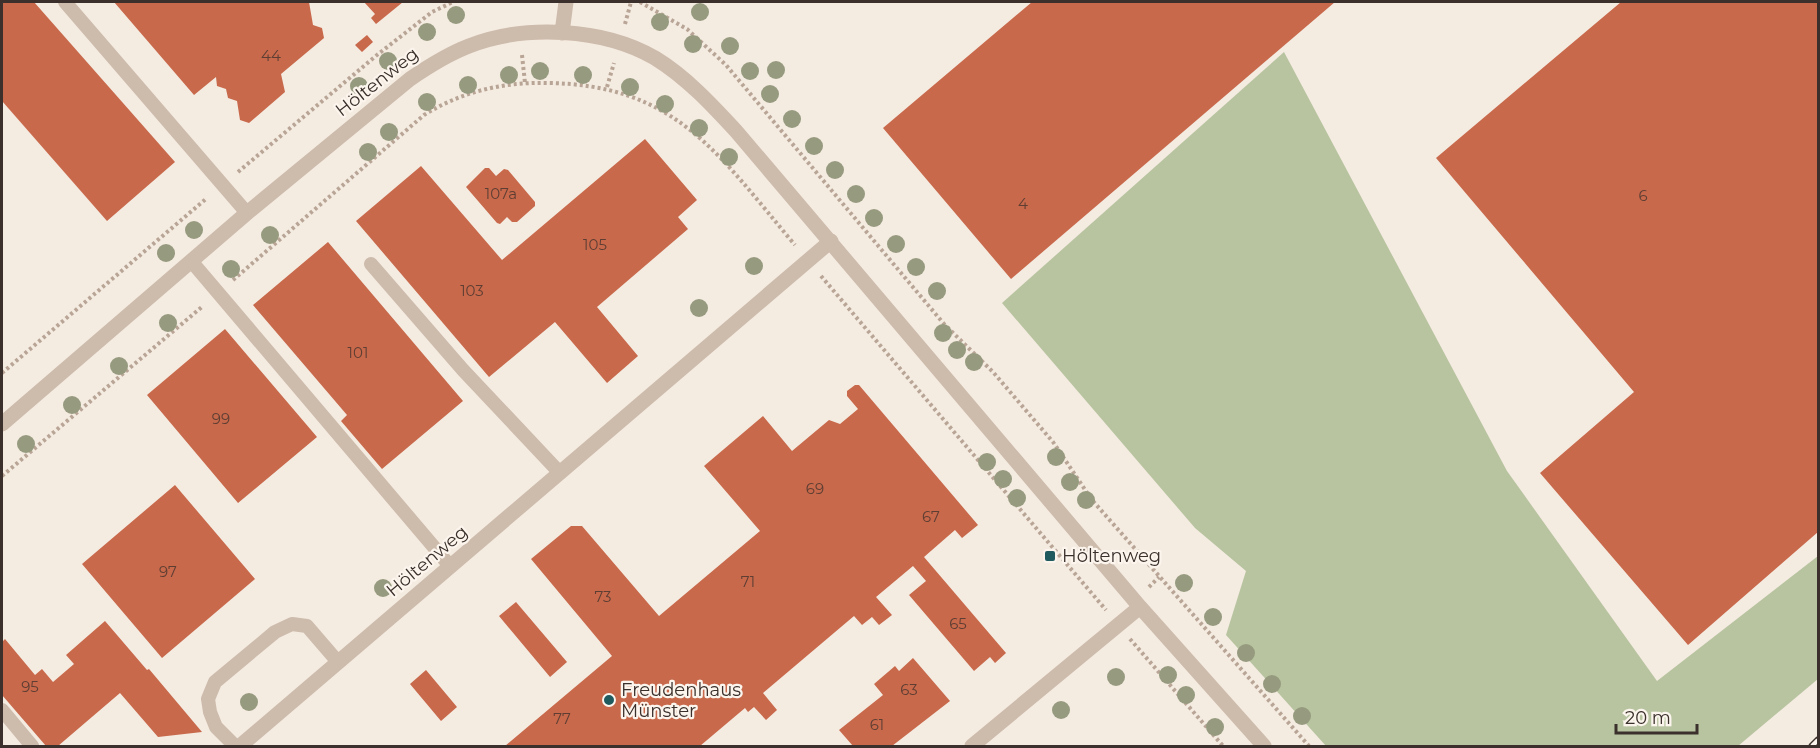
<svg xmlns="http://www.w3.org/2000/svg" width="1820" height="748" font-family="Montserrat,sans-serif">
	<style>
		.green { fill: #b8c4a0 }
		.building { fill: #c8694b }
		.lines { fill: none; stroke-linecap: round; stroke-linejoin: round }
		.path { stroke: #b9a596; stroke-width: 4; stroke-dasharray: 3 3; stroke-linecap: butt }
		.service { stroke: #cdbbac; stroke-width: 14 }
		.minor { stroke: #cdbbac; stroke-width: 15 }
		.rail-casing { stroke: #3b302b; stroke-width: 7 }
		.rail { stroke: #fbf5ee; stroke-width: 4.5; stroke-dasharray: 14; stroke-linecap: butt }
		.tree { fill: #969b7f }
		.poi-dot { fill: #1f5a5e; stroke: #fbf5ee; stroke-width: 2 }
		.labels { text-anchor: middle; stroke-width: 4.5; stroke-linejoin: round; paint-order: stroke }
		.number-label { font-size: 15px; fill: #5e3e33 }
		.street-label { font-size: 18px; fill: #3b302b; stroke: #fbf5ee }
		.poi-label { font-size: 18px; fill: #3b302b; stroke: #fbf5ee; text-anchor: start }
	</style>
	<rect width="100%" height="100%" fill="#f4ebe1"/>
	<path class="green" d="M1284,52L1507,471L1657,681L1818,556V679L1738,746H1326L1226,635L1246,571L1195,528L1002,303Z"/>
	<path class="building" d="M2,2H34L175,162L107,221L2,101Z
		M114,2H309L313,25L322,28L324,38L281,74L285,92L249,123L240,120L237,101L228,98L226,89L217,86L216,77L194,95Z
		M364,2H403L376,24L371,18L375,14Z
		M1032,2H1335L1011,279L883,128Z
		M1621,2H1818V532L1688,645L1540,473L1634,392L1436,158Z
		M367,35L373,42L362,52L355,45Z
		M645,139L697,200L678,217L688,229L597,307L638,356L607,383L555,322L489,377L356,221L421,166L502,260Z
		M485,168H489L496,176L504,169L508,170L535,202V206L517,222H512L507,217L500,224L497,223L466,187Z
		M328,242L463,401L382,469L341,421L347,415L253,305Z
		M225,329L317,437L238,503L147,395Z
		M855,385H859L978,525L962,538L955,530L924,557L1006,653L995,663L990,657L974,671L909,595L926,581L913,566L876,597L892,615L879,625L872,617L862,625L854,616L763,693L777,710L766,720L754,707L748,712L745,708L700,746H505L612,656L531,559L571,526H582L659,616L760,531L704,466L763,416L792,451L829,420L840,424L858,409L847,396V391Z
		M175,485L255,579L162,658L82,564Z
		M516,602L567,662L550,677L499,616Z
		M105,621L147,670L149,669L202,732L158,737L120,693L58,746H46L2,695V642L5,639L35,675L42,669L53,682L74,664L66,655Z
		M913,658L950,701L892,746H853L839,730L883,695L874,684L895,666L899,671Z
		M426,670L457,707L441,721L410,684Z"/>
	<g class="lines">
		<path class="path" d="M640,2L687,29L726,65L944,324L993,372L1053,442L1092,500L1309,746
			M625,24L631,2
			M522,55L525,83
			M607,87L614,63
			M238,172L377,55L432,12L453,2
			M821,276L1106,610
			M233,280L424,115C461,92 502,82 546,83C676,84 718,154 795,245
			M2,373L207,198
			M2,476L203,306
			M1149,587L1159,577
			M1130,639L1223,746"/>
		<path class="service" d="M65,2L247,213
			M192,262L450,566
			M371,264L463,370L560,473
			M2,710L32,746
			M235,746L216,727L210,712L208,699L215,682L275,632L292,624L307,626L338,662"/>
		<path class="minor" d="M562,33L566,2
			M2,424L247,213L410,79C429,66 448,54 469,46C525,24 603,28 655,58C686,77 712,105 736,131L1140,607L1264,746
			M240,746L831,241
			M972,746L1140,607"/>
		<g class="rail-casing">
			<path id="rail" d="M1812,746L1818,740"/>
		</g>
		<use href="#rail" class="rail"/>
	</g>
	<g class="tree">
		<circle cx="700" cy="12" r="9"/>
		<circle cx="456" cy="15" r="9"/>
		<circle cx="660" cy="22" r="9"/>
		<circle cx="427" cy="32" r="9"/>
		<circle cx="693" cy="44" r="9"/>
		<circle cx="730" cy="46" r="9"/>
		<circle cx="388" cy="61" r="9"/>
		<circle cx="776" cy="70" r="9"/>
		<circle cx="540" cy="71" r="9"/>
		<circle cx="750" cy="71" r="9"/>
		<circle cx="509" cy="75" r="9"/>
		<circle cx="583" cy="75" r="9"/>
		<circle cx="468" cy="85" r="9"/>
		<circle cx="359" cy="86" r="9"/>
		<circle cx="630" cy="87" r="9"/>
		<circle cx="770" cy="94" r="9"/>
		<circle cx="427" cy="102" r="9"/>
		<circle cx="665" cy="104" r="9"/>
		<circle cx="792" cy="119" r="9"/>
		<circle cx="699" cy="128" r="9"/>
		<circle cx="389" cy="132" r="9"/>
		<circle cx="814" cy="146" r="9"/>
		<circle cx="368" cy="152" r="9"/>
		<circle cx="729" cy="157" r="9"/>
		<circle cx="835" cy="170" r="9"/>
		<circle cx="856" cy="194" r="9"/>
		<circle cx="874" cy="218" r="9"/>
		<circle cx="194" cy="230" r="9"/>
		<circle cx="270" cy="235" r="9"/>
		<circle cx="896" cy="244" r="9"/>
		<circle cx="166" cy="253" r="9"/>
		<circle cx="754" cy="266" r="9"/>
		<circle cx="916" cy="267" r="9"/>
		<circle cx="231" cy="269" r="9"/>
		<circle cx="937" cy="291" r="9"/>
		<circle cx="699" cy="308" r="9"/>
		<circle cx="168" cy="323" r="9"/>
		<circle cx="943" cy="333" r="9"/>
		<circle cx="957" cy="350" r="9"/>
		<circle cx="974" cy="362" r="9"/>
		<circle cx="119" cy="366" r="9"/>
		<circle cx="72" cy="405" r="9"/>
		<circle cx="26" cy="444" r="9"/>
		<circle cx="1056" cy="457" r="9"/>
		<circle cx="987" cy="462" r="9"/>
		<circle cx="1003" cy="479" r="9"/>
		<circle cx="1070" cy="482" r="9"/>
		<circle cx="1017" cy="498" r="9"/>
		<circle cx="1086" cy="500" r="9"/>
		<circle cx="1184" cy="583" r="9"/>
		<circle cx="383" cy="588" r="9"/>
		<circle cx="1213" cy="617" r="9"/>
		<circle cx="1246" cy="653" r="9"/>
		<circle cx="1168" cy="675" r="9"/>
		<circle cx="1116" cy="677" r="9"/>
		<circle cx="1272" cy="684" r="9"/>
		<circle cx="1186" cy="695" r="9"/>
		<circle cx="249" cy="702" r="9"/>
		<circle cx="1061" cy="710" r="9"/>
		<circle cx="1302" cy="716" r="9"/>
		<circle cx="1215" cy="727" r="9"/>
	</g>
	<g class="poi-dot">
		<rect x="1044" y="550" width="12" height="12" rx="3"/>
		<circle cx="609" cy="700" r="6"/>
	</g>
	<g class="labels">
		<g class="number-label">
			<text x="271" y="61">44</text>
			<text x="501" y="199">107a</text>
			<text x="1643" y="201">6</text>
			<text x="1023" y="209">4</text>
			<text x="595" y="250">105</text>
			<text x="472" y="296">103</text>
			<text x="358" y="358">101</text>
			<text x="221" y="424">99</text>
			<text x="815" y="494">69</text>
			<text x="931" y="522">67</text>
			<text x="168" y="577">97</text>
			<text x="748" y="587">71</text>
			<text x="603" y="602">73</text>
			<text x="958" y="629">65</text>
			<text x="30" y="692">95</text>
			<text x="909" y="695">63</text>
			<text x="562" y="724">77</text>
			<text x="877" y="730">61</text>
		</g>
		<g class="street-label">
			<text transform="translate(377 82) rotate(-38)" y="6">Höltenweg</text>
			<text transform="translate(427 561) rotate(-40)" y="6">Höltenweg</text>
		</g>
		<g class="poi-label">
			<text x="1062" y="562">Höltenweg</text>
			<text x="621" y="696">Freudenhaus<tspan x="621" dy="21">Münster</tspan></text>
		</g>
	</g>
	<rect width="1820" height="748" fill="none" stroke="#3b302b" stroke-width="6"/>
	<path d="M1616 724v9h81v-9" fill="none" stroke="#3b302b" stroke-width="3"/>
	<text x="1625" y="724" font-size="18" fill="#3b302b" stroke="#fbf5ee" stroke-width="4.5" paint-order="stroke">20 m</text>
</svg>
